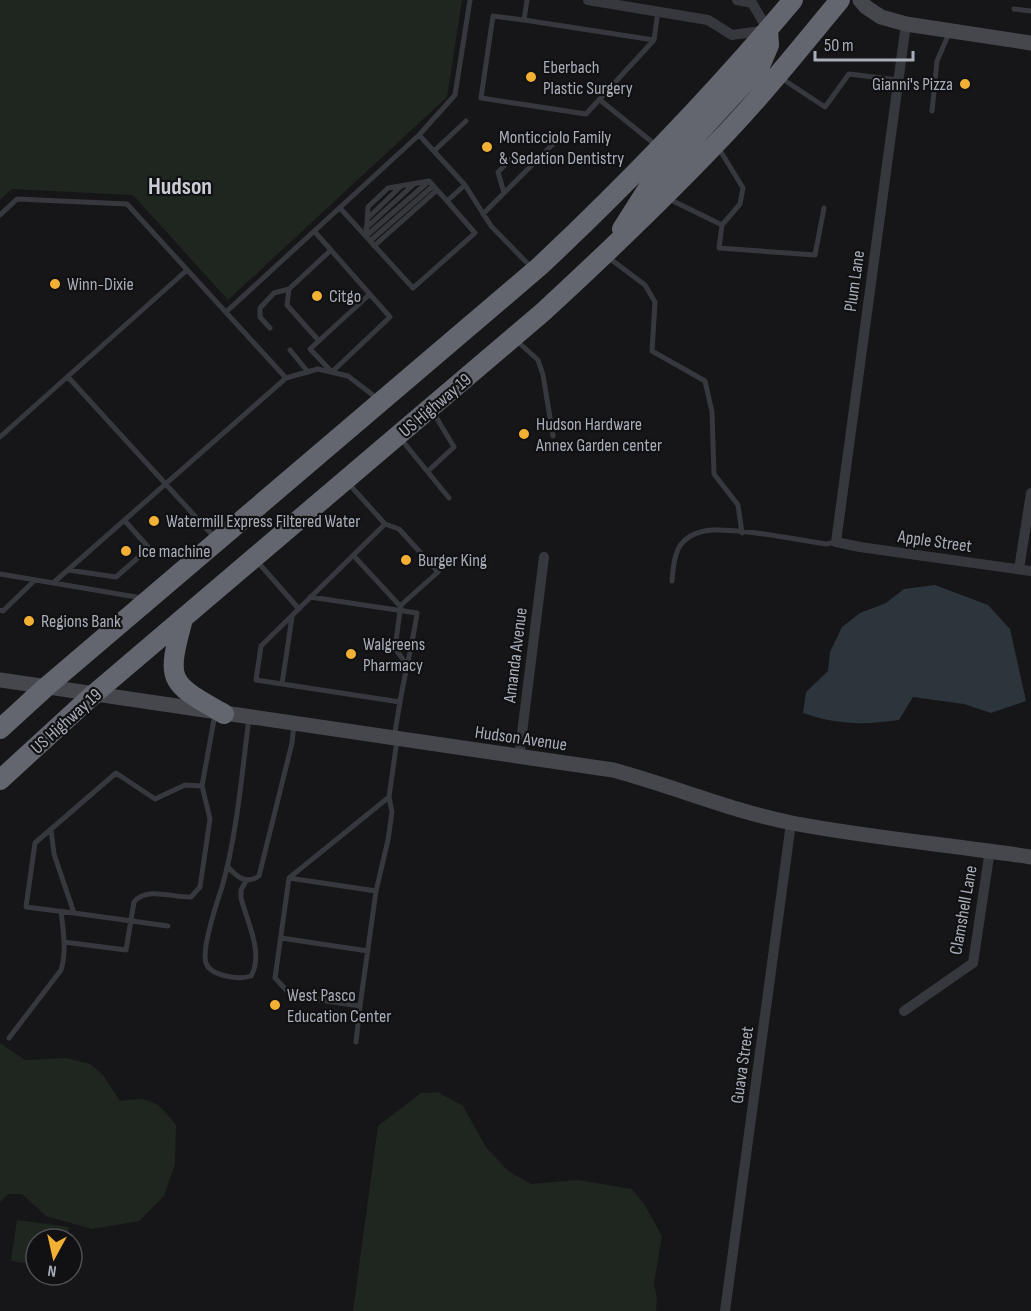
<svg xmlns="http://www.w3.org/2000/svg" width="1031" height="1311" font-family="'Sofia Sans Condensed',sans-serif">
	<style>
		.green { fill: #1e261f }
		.water { fill: #2c353c }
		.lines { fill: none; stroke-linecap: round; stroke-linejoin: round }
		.lane { stroke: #37383d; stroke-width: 5 }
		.street { stroke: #37383d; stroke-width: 10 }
		.secondary { stroke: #45474d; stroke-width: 15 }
		.highway { stroke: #63666e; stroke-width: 20 }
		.poi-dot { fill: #f2b134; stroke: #111113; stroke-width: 2 }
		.labels { text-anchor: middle; stroke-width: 4.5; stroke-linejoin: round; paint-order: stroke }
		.poi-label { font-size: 18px; fill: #a8adb8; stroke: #111113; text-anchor: start }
		.street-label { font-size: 18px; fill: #a8adb8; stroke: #111113 }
		.district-label { font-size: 24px; font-weight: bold; fill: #c9ccd4; stroke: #111113 }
	</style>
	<rect width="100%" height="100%" fill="#161618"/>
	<path class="green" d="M0,0H462L447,97L228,300L133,195L12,189L0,200Z
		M0,1043L25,1060L66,1058L90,1064L103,1075L120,1101C150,1095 158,1102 176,1125L175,1164L164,1196L139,1221L92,1229L46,1216L22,1194H8L0,1202Z
		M438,1092L463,1106L486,1147L508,1171L531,1184L578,1180L632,1189L644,1204L662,1236L654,1283L657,1299L656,1311H353L378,1126L421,1093Z
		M17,1220L69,1227L67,1239H36V1265L11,1261Z"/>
	<path class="water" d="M935,585L988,605L1010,629L1026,701L991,713L964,704L913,697L899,720C862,725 839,725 803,713L806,692L828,671L830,652L842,627L860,613L886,603L904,589Z"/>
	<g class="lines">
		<path class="lane" d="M527,0L524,20L654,40
			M1014,9L1031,11
			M524,20L493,16L481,98L586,114L654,40L658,11
			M781,78L825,107L849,74L898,80
			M600,100L657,146
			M932,111L937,61L950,31
			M419,135L465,185L491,226L532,268
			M718,147L743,188L740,204L722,225
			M434,151L466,121
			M504,193L498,172L513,157L532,165
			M669,199L722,225L719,248L815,255L824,208
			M340,208L413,288L475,233L447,201L465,185
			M483,214L559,138
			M0,215L17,199L127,204L286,378
			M368,218L400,187
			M366,228L414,184
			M315,232L390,317L332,372L310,349L370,294
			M366,236L368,207L388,188L429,181L447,201
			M366,236L428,182
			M370,241L433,186
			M374,246L437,190
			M609,258L645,285L655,302L652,351L705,381L712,412L714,474L738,505L742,533
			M226,312L419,135L455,95L470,0
			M270,328L260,317V308L274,293L289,289
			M319,341L287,305L289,289L331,250
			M517,341L538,360L543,375L553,436
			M290,350L308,372
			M68,377L215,538
			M0,437L187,270
			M401,439L449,498
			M428,471L454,447L433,412
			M349,484L385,524L261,646L256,680L400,702L394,738
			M385,524L399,529L438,572L400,606
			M353,555L401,607
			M256,560L299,609
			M68,570L116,577L149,548L125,521
			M0,574L142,598
			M672,581C673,570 674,551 683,542C690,534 701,531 712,530C746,529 792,539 826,544L836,542
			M53,583L286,378L318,369L348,376L378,399
			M310,597L417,613C413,643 405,672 400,702
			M0,610L3,611L35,580
			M400,611L395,648L406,664
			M282,684L292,617
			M389,797L289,878L275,978L292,996L360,1006L376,891L388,840L392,812L389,797L397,740
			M51,829L54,854L74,913L168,926
			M228,867C237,877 246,885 259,876L292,743L294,724
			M289,878L376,891
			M246,881L241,890V898C247,921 264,954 251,976C239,980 210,976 206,963C201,949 217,902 222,887C237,835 242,772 249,718
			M74,913L26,907L35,843L116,773L155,799L185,785L202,786
			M281,938L368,951
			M64,942L126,950L134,902C147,886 173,898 191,897L200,887L210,819L202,786L215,714
			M9,1038L61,970C67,951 63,930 61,911
			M356,1042L360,1006"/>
		<path class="street" d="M588,0L708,20L732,35L768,30L752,3L737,0
			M906,24L836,542L860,547L1031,571
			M1019,569L1031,493
			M519,757L544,557
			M904,1011L973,963L990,850
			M725,1311L791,823"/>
		<path class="secondary" d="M860,0L866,7L881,17L906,24L1031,43
			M0,680L613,770C673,786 731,811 792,823C871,838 952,845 1031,857"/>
		<path class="highway" d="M622,229L648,188L760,66L769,45L768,30
			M183,619C166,682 168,682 224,714
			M0,729L46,687L540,266C629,182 714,94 793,0
			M0,780L94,694L543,312C607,253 670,193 730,129C769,88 804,43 840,0"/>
	</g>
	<g class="poi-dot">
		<circle cx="531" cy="77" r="6"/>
		<circle cx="965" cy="84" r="6"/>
		<circle cx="487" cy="147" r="6"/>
		<circle cx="55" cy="284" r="6"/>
		<circle cx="317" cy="296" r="6"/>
		<circle cx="524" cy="434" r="6"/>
		<circle cx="154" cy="521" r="6"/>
		<circle cx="126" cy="551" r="6"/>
		<circle cx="406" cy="560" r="6"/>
		<circle cx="29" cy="621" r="6"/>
		<circle cx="351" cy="654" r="6"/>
		<circle cx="275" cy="1005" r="6"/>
	</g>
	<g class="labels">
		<g class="poi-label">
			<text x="543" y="73">Eberbach<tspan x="543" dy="21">Plastic Surgery</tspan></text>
			<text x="953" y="90" text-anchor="end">Gianni's Pizza</text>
			<text x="499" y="143">Monticciolo Family<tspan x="499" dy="21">&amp; Sedation Dentistry</tspan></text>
			<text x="67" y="290">Winn-Dixie</text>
			<text x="329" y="302">Citgo</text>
			<text x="536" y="430">Hudson Hardware<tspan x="536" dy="21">Annex Garden center</tspan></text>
			<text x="166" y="527">Watermill Express Filtered Water</text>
			<text x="138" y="557">Ice machine</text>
			<text x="418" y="566">Burger King</text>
			<text x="41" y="627">Regions Bank</text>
			<text x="363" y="650">Walgreens<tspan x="363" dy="21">Pharmacy</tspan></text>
			<text x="287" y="1001">West Pasco<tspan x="287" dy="21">Education Center</tspan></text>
		</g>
		<g class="street-label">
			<text transform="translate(854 281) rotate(-82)" y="6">Plum Lane</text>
			<text transform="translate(435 405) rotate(-40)" y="6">US Highway 19</text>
			<text transform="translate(935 541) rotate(8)" y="6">Apple Street</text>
			<text transform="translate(515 655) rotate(-83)" y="6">Amanda Avenue</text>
			<text transform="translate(66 721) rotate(-42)" y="6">US Highway 19</text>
			<text transform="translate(521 738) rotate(8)" y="6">Hudson Avenue</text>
			<text transform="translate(963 910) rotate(-80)" y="6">Clamshell Lane</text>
			<text transform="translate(742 1065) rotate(-82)" y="6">Guava Street</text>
		</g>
		<g class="district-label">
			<text x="180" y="194">Hudson</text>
		</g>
	</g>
	<g transform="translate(54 1257) rotate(188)"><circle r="28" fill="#111113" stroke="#4d4f55" stroke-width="1.5"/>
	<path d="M0-4.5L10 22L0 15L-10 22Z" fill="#f2b134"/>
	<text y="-9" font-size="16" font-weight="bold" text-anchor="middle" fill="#a8adb8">N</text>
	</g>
	<path d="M815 51v9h98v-9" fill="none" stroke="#a8adb8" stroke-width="3"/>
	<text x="824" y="51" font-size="18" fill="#a8adb8" stroke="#111113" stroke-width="4.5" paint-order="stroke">50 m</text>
</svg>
